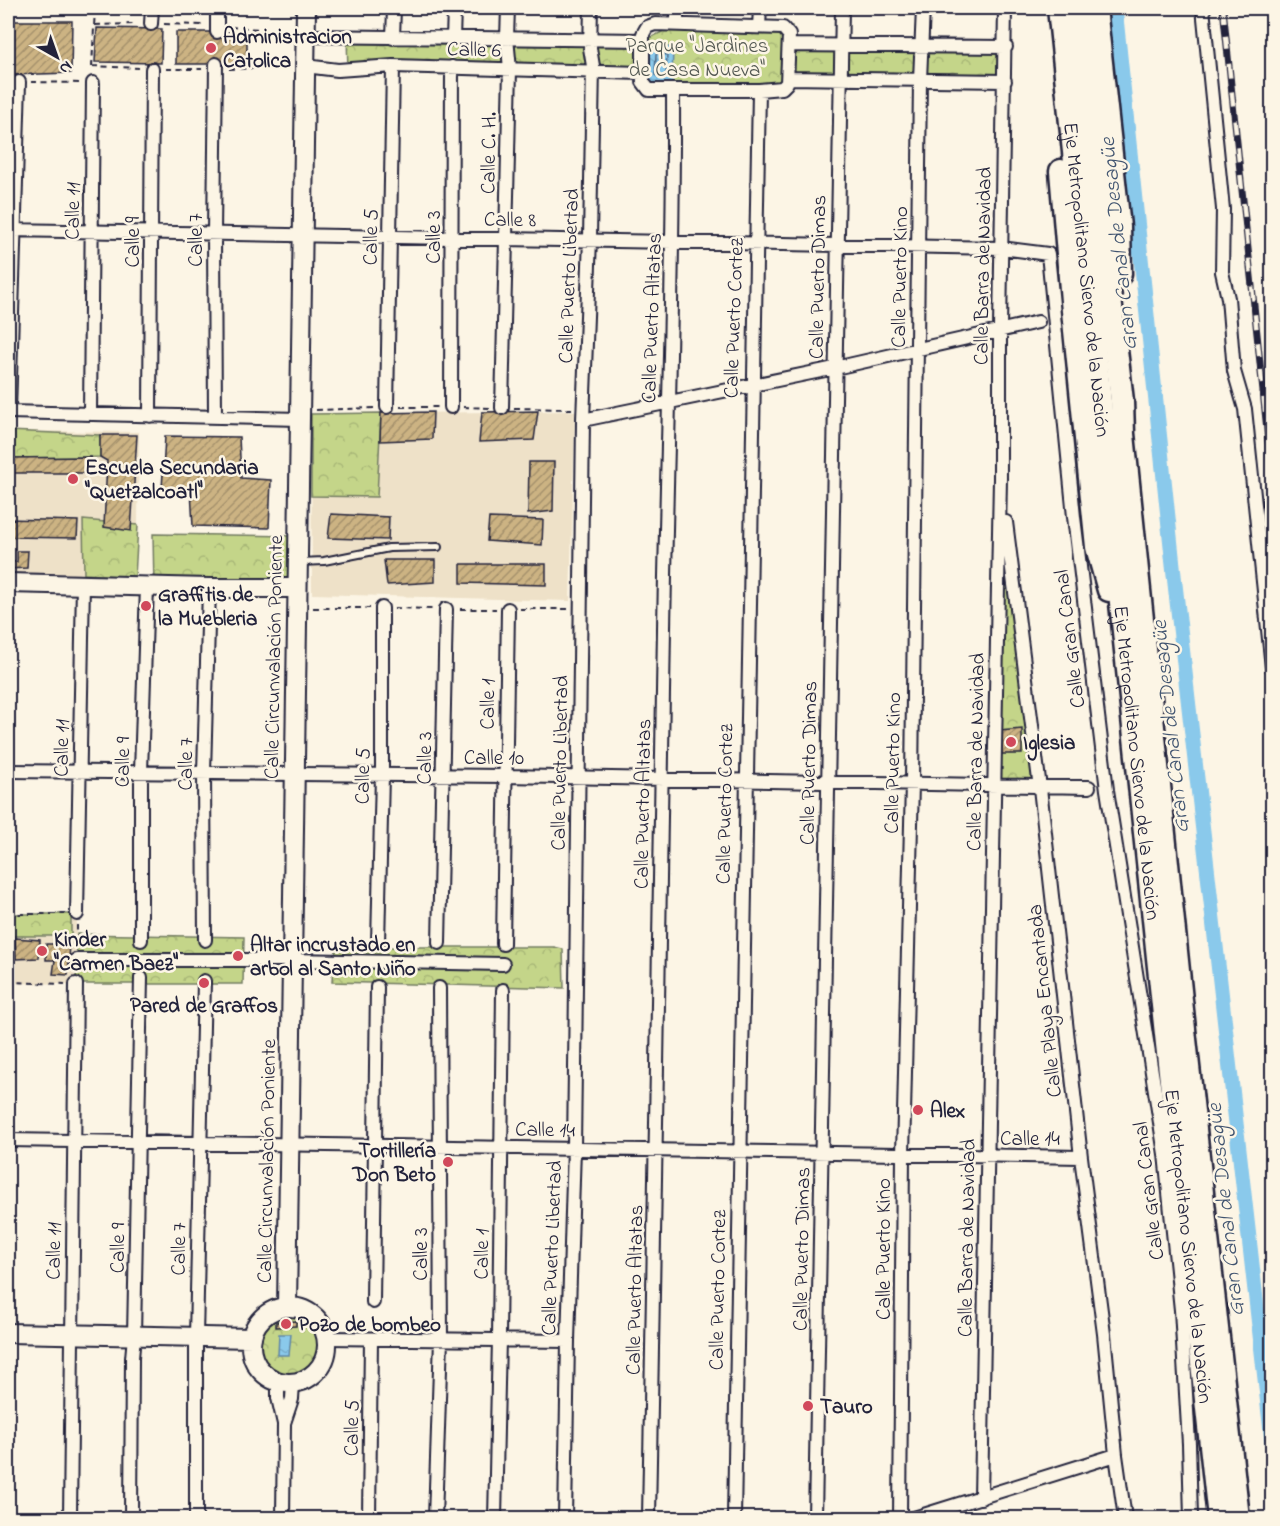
<svg xmlns="http://www.w3.org/2000/svg" width="1280" height="1526" font-family="'Indie Flower',sans-serif">
	<style>
		.built { fill: #eee1c8 }
		.park { fill: url(#park-crowns); stroke: #737c62; stroke-width: 1.5 }
		.water { fill: url(#water-ripples); stroke: #6086a5; stroke-width: 1.5 }
		.lines { fill: none; stroke-linecap: round; stroke-linejoin: round }
		.shore { stroke: #4c6581; stroke-width: 1.5 }
		.canal { stroke: #8ac9eb; stroke-width: 15 }
		.building { fill: url(#building-hatch); stroke: #22223b; stroke-width: 1.5 }
		.lane-casing { stroke: #22223b; stroke-width: 10 }
		.street-casing { stroke: #22223b; stroke-width: 16 }
		.secondary-casing { stroke: #22223b; stroke-width: 22 }
		.highway-casing { stroke: #22223b; stroke-width: 27 }
		.path { stroke: #22223b; stroke-width: 2; stroke-dasharray: 6 4.5; stroke-linecap: butt }
		.lane { stroke: #fcf5e5; stroke-width: 6 }
		.street { stroke: #fcf5e5; stroke-width: 12 }
		.secondary { stroke: #fcf5e5; stroke-width: 18 }
		.highway { stroke: #fcf5e5; stroke-width: 22 }
		.rail-casing { stroke: #22223b; stroke-width: 7 }
		.rail { stroke: #fcf5e5; stroke-width: 4.5; stroke-dasharray: 14; stroke-linecap: butt }
		.poi-dot { fill: #d1495b; stroke: #fcf5e5; stroke-width: 2 }
		.labels { text-anchor: middle; stroke-width: 5; stroke-linejoin: round; paint-order: stroke }
		.poi-label { font-size: 21px; font-weight: bold; fill: #22223b; stroke: #fcf5e5; text-anchor: start }
		.park-label { font-size: 21px; fill: #535852; stroke: #fcf5e5 }
		.street-label { font-size: 21px; fill: #22223b; stroke: #fcf5e5 }
		.water-label { font-size: 22px; font-style: italic; fill: #415470; stroke: #fcf5e5 }
	</style>
	<defs>
		<pattern id="park-crowns" width="20" height="18" patternUnits="userSpaceOnUse" patternTransform="scale(1.5)"><rect width="20" height="18" fill="#c4d589"/><path d="M2 6a3 3 0 1 1 6 0M12 15a3 3 0 1 1 6 0" fill="none" stroke="#a8b777"/></pattern>
		<pattern id="water-ripples" width="26" height="14" patternUnits="userSpaceOnUse" patternTransform="scale(1.5)"><rect width="26" height="14" fill="#8ac9eb"/><path d="M2 4q2-2 4 0t4 0M15 11q2-2 4 0t4 0" fill="none" stroke="#77acca"/></pattern>
		<pattern id="building-hatch" width="6" height="6" patternUnits="userSpaceOnUse" patternTransform="scale(1.5)"><rect width="6" height="6" fill="#ccb383"/><path d="M-1 1l2-2M0 6l6-6M5 7l2-2" fill="none" stroke="#a5916c"/></pattern>
	</defs>
	<rect width="100%" height="100%" fill="#fcf5e5"/>
	<filter id="ink" filterUnits="userSpaceOnUse"><feTurbulence type="fractalNoise" baseFrequency=".0167" numOctaves="2"/><feDisplacementMap in="SourceGraphic" scale="12" xChannelSelector="R" yChannelSelector="G"/><feConvolveMatrix kernelMatrix="1 2 1 2 8 2 1 2 1" color-interpolation-filters="sRGB"/></filter>
	<g filter="url(#ink)">
		<path class="built" d="M575,411L570,601L312,594L311,414Z
			M8,431L139,432L138,525L132,575L8,573Z
			M8,914H77L76,984L8,983Z"/>
		<path class="park" d="M676,25L792,26L790,44L1002,49L1003,80L788,77L787,88L671,90L643,75H503L393,73L348,70L347,37L644,41Z
			M381,413L377,497L311,496V414Z
			M8,431L100,435V457L8,458Z
			M83,520L138,525L135,577L84,574Z
			M153,534L291,536V592L154,589Z
			M1009,579L1036,786L998,783L1000,580Z
			M8,914H71V936H8Z
			M77,934L244,937L243,984H76Z
			M337,947H554L563,949L564,988L332,982L333,963Z
			M251 1345a38 38 0 1 1 76 0a38 38 0 1 1-76 0Z"/>
		<path class="water" d="M650,47H673L672,83H649Z
			M279,1334H291L289,1355H278Z"/>
		<g class="lines">
			<path class="shore" d="M658,53L667,55L666,74L664,77H658L655,75L656,55Z"/>
			<path class="canal" d="M1115,8L1174,575L1272,1441"/>
		</g>
		<path class="building" d="M8,21H72L71,73L8,75Z
			M97,28L162,29L161,63L95,62Z
			M176,32H247V64H176Z
			M538,411L534,440L479,442L482,412Z
			M433,412L432,439L380,441L381,413Z
			M100,435H137L131,531L104,527L107,461L100,457Z
			M165,436L239,437L241,478L271,480L269,528L193,526L191,491L162,490Z
			M91,457V473H8V458Z
			M529,462H554L553,511L528,514Z
			M331,514L389,517L388,540L328,538Z
			M489,518L543,520L542,545L487,541Z
			M8,519L78,521L77,538L8,537Z
			M17,551H28L27,568L8,569V561L17,562Z
			M384,560H435V582L387,585Z
			M461,564H546V585L461,583Z
			M1022,729V754H999V731Z
			M15,938L40,940L39,958L16,959Z
			M46,944H70L68,975L53,974L55,960H46Z
			M296,1321V1326L276,1327V1322Z"/>
		<g class="lines">
			<g class="lane-casing">
				<path id="lane" d="M300,562L324,561L389,548L438,547"/>
			</g>
			<g class="street-casing">
				<path id="street" d="M1203,8L1223,209L1222,272L1228,298L1234,371L1245,409L1272,668
					M151,24L152,8
					M655,24L783,28L789,35L787,83L782,88L759,90H649L643,82V34L647,27Z
					M677,25V8
					M759,27L760,8
					M217,32V8
					M306,36L643,40
					M393,38L394,8
					M453,39L454,8
					M789,45L1006,47
					M305,66L338,70L393,66L642,73
					M788,78L1005,81
					M8,230C339,237 670,241 1001,248L1048,254L1074,517L1107,790L1165,1154L1181,1310L1189,1444L1191,1518
					M387,407L393,66
					M451,407L452,67
					M502,408L510,69L507,38L508,8
					M8,412L300,419
					M9,412L19,82
					M90,414L93,83
					M150,416L152,69
					M215,417L214,233L216,64
					M583,420L835,368L1038,322
					M1006,522L1040,788L1081,1157L1104,1334L1116,1455L1125,1518
					M8,771L505,776L1089,787
					M77,914L83,583
					M141,940V772L147,586
					M205,940L204,773L209,588
					M378,943L382,775V608
					M439,943L446,609
					M503,944L508,609
					M76,960H291L503,964
					M8,1140L1081,1157
					M373,1302L377,987
					M327,1338L568,1341
					M278,1382V1398L284,1424L283,1518
					M284,1423L292,1399L293,1383
					M981,1498L1000,479V329L1005,8
					M70,1518L76,984
					M131,1518L132,1358L134,1336L141,978
					M196,1518V1337L204,981
					M369,1518L371,1339
					M435,1518L441,1339L439,988
					M495,1518L499,1339L503,990
					M565,1518L568,1341L574,1148L583,420L590,239L593,66L590,48L591,8
					M649,1518C655,1222 659,925 664,629C667,449 674,270 673,90
					M734,1518C739,1042 747,566 759,90
					M815,1518L842,8
					M900,1518L903,1155L912,783L920,80L923,8
					M914,1518L1116,1455"/>
			</g>
			<g class="secondary-casing">
				<path id="secondary" d="M8,583L209,588H296
					M287,1307L306,8
					M251 1345a38 38 0 1 1 76 0a38 38 0 1 1-76 0Z
					M8,1333L252,1338"/>
			</g>
			<g class="highway-casing">
				<g id="highway">
					<path id="s1" d="M1059,8L1167,1044L1219,1518"/>
					<path d="M1076,8L1122,401L1123,434L1185,1039L1238,1518"/>
					<path d="M1095,8L1119,227L1120,274"/>
					<path d="M1061,171L1072,301L1097,547L1109,590"/>
				</g>
			</g>
			<path class="path" d="M164,24L203,25
				M95,25L137,24
				M230,27L260,29
				M92,66L139,68
				M92,67L95,8
				M166,69H202
				M229,69L259,68
				M31,82L80,83
				M400,407H440
				M463,407L491,408
				M514,408L572,409
				M316,410L374,408
				M313,608H370
				M394,608L433,609
				M460,609H496
				M520,609H568
				M8,914H65
				M77,941V925
				M8,982L65,984"/>
			<use href="#lane" class="lane"/>
			<use href="#street" class="street"/>
			<use href="#secondary" class="secondary"/>
			<use href="#highway" class="highway"/>
			<g class="rail-casing">
				<path id="rail" d="M1223,8L1272,478"/>
			</g>
			<use href="#rail" class="rail"/>
		</g>
	</g>
	<g class="poi-dot">
		<circle cx="211" cy="48" r="6"/>
		<circle cx="73" cy="479" r="6"/>
		<circle cx="146" cy="606" r="6"/>
		<circle cx="1011" cy="742" r="6"/>
		<circle cx="42" cy="951" r="6"/>
		<circle cx="238" cy="956" r="6"/>
		<circle cx="204" cy="983" r="6"/>
		<circle cx="918" cy="1110" r="6"/>
		<circle cx="448" cy="1162" r="6"/>
		<circle cx="286" cy="1324" r="6"/>
		<circle cx="808" cy="1406" r="6"/>
	</g>
	<g class="labels">
		<g class="poi-label">
			<text x="223" y="43">Administracion<tspan x="223" dy="24">Catolica</tspan></text>
			<text x="85" y="474">Escuela Secundaria<tspan x="85" dy="24">"Quetzalcoatl"</tspan></text>
			<text x="158" y="601">Graffitis de<tspan x="158" dy="24">la Muebleria</tspan></text>
			<text x="1023" y="749">Iglesia</text>
			<text x="54" y="946">Kinder<tspan x="54" dy="24">"Carmen Baez"</tspan></text>
			<text x="250" y="951">Altar incrustado en<tspan x="250" dy="24">arbol al Santo Niño</tspan></text>
			<text x="204" y="1012" text-anchor="middle">Pared de Graffos</text>
			<text x="930" y="1117">Alex</text>
			<text x="436" y="1157" text-anchor="end">Tortillería<tspan x="436" dy="24">Don Beto</tspan></text>
			<text x="298" y="1331">Pozo de bombeo</text>
			<text x="820" y="1413">Tauro</text>
		</g>
		<g class="park-label">
			<text x="697" y="52">Parque "Jardines<tspan x="697" dy="24">de Casa Nueva"</tspan></text>
		</g>
		<g class="street-label">
			<text transform="translate(474 49) rotate(2)" y="7">Calle 6</text>
			<text transform="translate(488 153) rotate(-89)" y="7">Calle C. H.</text>
			<text transform="translate(72 211) rotate(-89)" y="7">Calle 11</text>
			<text transform="translate(510 219) rotate(1)" y="7">Calle 8</text>
			<text transform="translate(370 237) rotate(-89)" y="7">Calle 5</text>
			<text transform="translate(433 237) rotate(-90)" y="7">Calle 3</text>
			<text transform="translate(195 240) rotate(-90)" y="7">Calle 7</text>
			<text transform="translate(132 242) rotate(-90)" y="7">Calle 9</text>
			<text transform="translate(982 266) rotate(-89)" y="7">Calle Barra de Navidad</text>
			<text transform="translate(568 276) rotate(-88)" y="7">Calle Puerto Libertad</text>
			<text transform="translate(817 277) rotate(-89)" y="7">Calle Puerto Dimas</text>
			<text transform="translate(899 277) rotate(-89)" y="7">Calle Puerto Kino</text>
			<text dy="7" stroke="none"><textPath href="#s1" startOffset="273">Eje Metropolitano Siervo de la Nación</textPath></text>
			<text transform="translate(651 318) rotate(-88)" y="7">Calle Puerto Altatas</text>
			<text transform="translate(733 318) rotate(-88)" y="7">Calle Puerto Cortez</text>
			<text transform="translate(1069 639) rotate(-97)" y="7">Calle Gran Canal</text>
			<text transform="translate(273 657) rotate(-89)" y="7">Calle Circunvalación Poniente</text>
			<text transform="translate(487 704) rotate(-89)" y="7">Calle 1</text>
			<text transform="translate(61 748) rotate(-89)" y="7">Calle 11</text>
			<text transform="translate(975 752) rotate(-89)" y="7">Calle Barra de Navidad</text>
			<text x="494" y="764">Calle 10</text>
			<text transform="translate(424 758) rotate(-89)" y="7">Calle 3</text>
			<text transform="translate(122 762) rotate(-89)" y="7">Calle 9</text>
			<text transform="translate(559 763) rotate(-89)" y="7">Calle Puerto Libertad</text>
			<text transform="translate(808 763) rotate(-89)" y="7">Calle Puerto Dimas</text>
			<text transform="translate(892 763) rotate(-89)" y="7">Calle Puerto Kino</text>
			<text dy="7" stroke="none"><textPath href="#s1" startOffset="759">Eje Metropolitano Siervo de la Nación</textPath></text>
			<text transform="translate(185 764) rotate(-89)" y="7">Calle 7</text>
			<text transform="translate(362 776) rotate(-89)" y="7">Calle 5</text>
			<text transform="translate(642 804) rotate(-89)" y="7">Calle Puerto Altatas</text>
			<text transform="translate(724 804) rotate(-89)" y="7">Calle Puerto Cortez</text>
			<text transform="translate(1044 1001) rotate(-96)" y="7">Calle Playa Encantada</text>
			<text transform="translate(545 1129) rotate(1)" y="7">Calle 14</text>
			<text x="1030" y="1145">Calle 14</text>
			<text transform="translate(266 1161) rotate(-89)" y="7">Calle Circunvalación Poniente</text>
			<text transform="translate(1148 1191) rotate(-97)" y="7">Calle Gran Canal</text>
			<text transform="translate(966 1238) rotate(-89)" y="7">Calle Barra de Navidad</text>
			<text dy="7" stroke="none"><textPath href="#s1" startOffset="1245">Eje Metropolitano Siervo de la Nación</textPath></text>
			<text transform="translate(117 1248) rotate(-89)" y="7">Calle 9</text>
			<text transform="translate(551 1248) rotate(-88)" y="7">Calle Puerto Libertad</text>
			<text transform="translate(178 1249) rotate(-89)" y="7">Calle 7</text>
			<text transform="translate(801 1249) rotate(-89)" y="7">Calle Puerto Dimas</text>
			<text transform="translate(883 1249) rotate(-90)" y="7">Calle Puerto Kino</text>
			<text transform="translate(53 1251) rotate(-89)" y="7">Calle 11</text>
			<text transform="translate(420 1254) rotate(-90)" y="7">Calle 3</text>
			<text transform="translate(481 1254) rotate(-89)" y="7">Calle 1</text>
			<text transform="translate(634 1290) rotate(-89)" y="7">Calle Puerto Altatas</text>
			<text transform="translate(717 1290) rotate(-89)" y="7">Calle Puerto Cortez</text>
			<text transform="translate(351 1428) rotate(-89)" y="7">Calle 5</text>
		</g>
		<g class="water-label">
			<text transform="translate(1117 244) rotate(-96)" y="8">Gran Canal de Desagüe</text>
			<text transform="translate(1169 727) rotate(-96)" y="8">Gran Canal de Desagüe</text>
			<text transform="translate(1224 1210) rotate(-96)" y="8">Gran Canal de Desagüe</text>
		</g>
	</g>
	<rect width="1280" height="1526" fill="none" stroke="#fcf5e5" stroke-width="30"/>
	<rect x="15" y="15" width="1250" height="1496" fill="none" stroke="#22223b" stroke-width="2" filter="url(#ink)"/>
	<g transform="translate(57 57) rotate(140)" stroke="#fcf5e5" stroke-width="4.5" paint-order="stroke">
	<path d="M0-4.5L10 22L0 15L-10 22Z" fill="#22223b"/>
	<text y="-9" font-size="16" font-weight="bold" text-anchor="middle" fill="#22223b">N</text>
	</g>
</svg>
